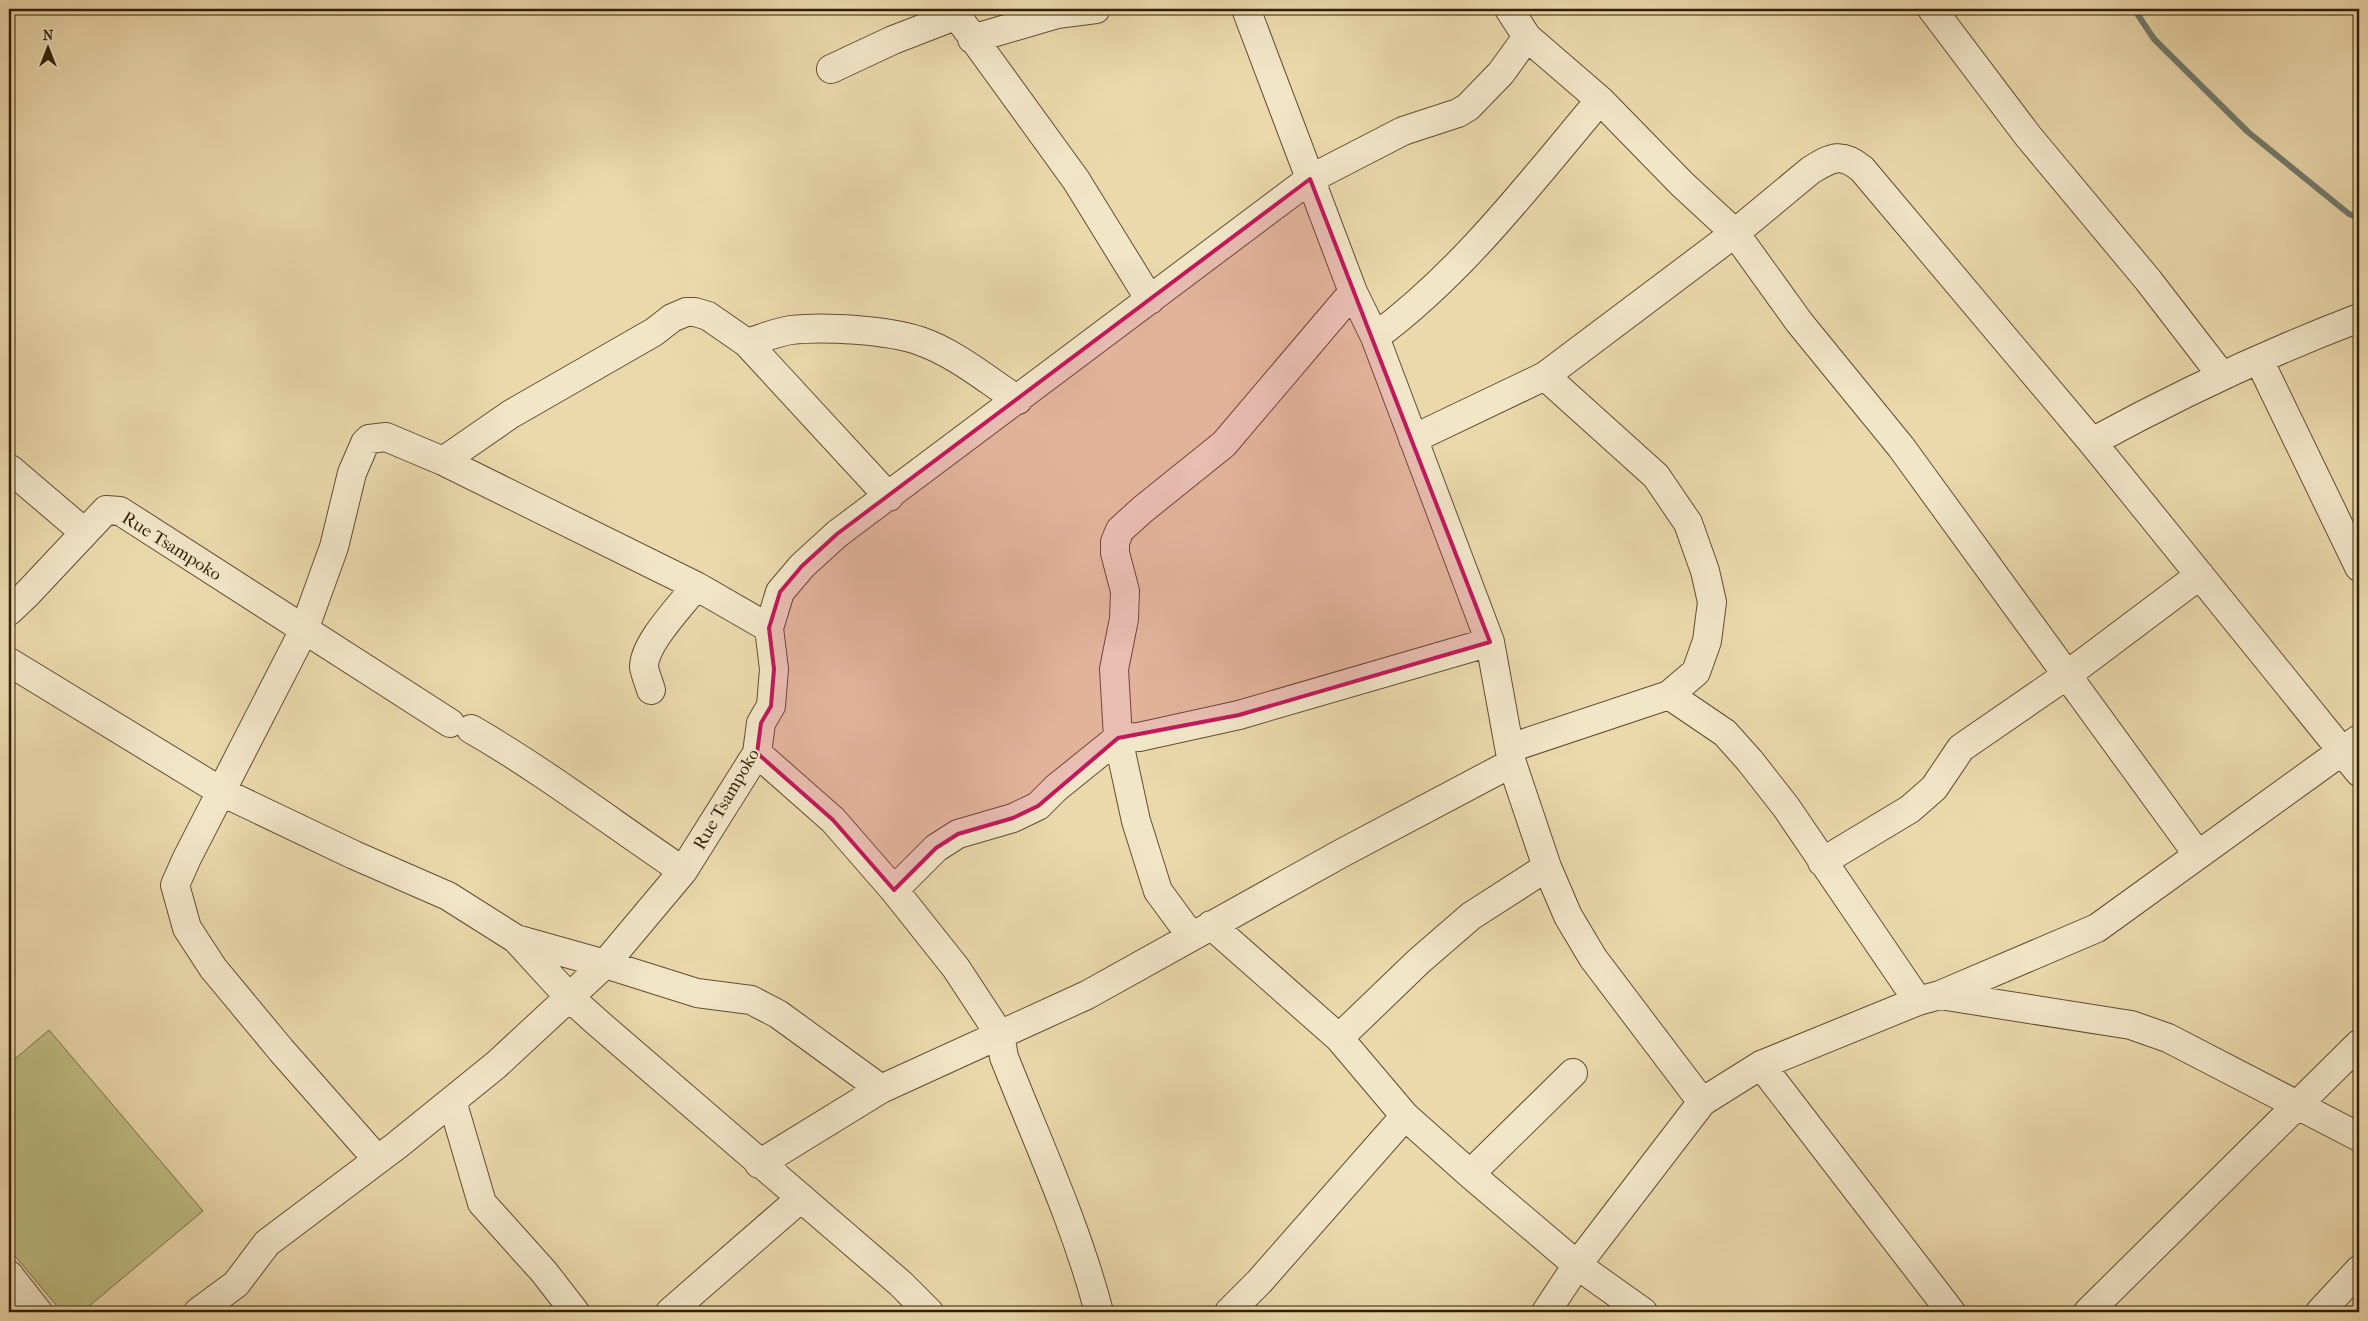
<svg xmlns="http://www.w3.org/2000/svg" width="2368" height="1321" font-family="'IM FELL French Canon',serif">
	<style>
		.green { fill: #bfbd84; stroke: #786e45 }
		.lines { fill: none; stroke-linecap: round; stroke-linejoin: round }
		.stream { stroke: #717b6e; stroke-width: 6 }
		.minor-casing { stroke: #604e30; stroke-width: 30 }
		.minor { stroke: #f2e6c9; stroke-width: 28 }
		.marked { fill: #c2185b; fill-opacity: 0.2; stroke: #c2185b; stroke-width: 4; stroke-linejoin: round }
		.labels { text-anchor: middle; stroke-width: 4.5; stroke-linejoin: round; paint-order: stroke }
		.street-label { font-size: 18px; fill: #311f06; stroke: #f2e6c9 }
	</style>
	<rect width="100%" height="100%" fill="#ebd9ac"/>
	<filter id="stains"><feTurbulence type="fractalNoise" baseFrequency=".004" numOctaves="4"/><feColorMatrix values="0 0 0 0 .2 0 0 0 0 .09 0 0 0 0 .02 0 0 0 .5 -.17"/></filter>
	<radialGradient id="worn" r=".72"><stop offset=".6" stop-color="#630" stop-opacity="0"/><stop offset="1" stop-color="#630" stop-opacity=".3"/></radialGradient>
	<path class="green" d="M49,1030L203,1211L82,1312H62L9,1249V1064Z"/>
	<g class="lines">
		<path class="stream" d="M2134,9L2154,39L2248,132L2349,214L2359,218"/>
		<g class="minor-casing">
			<path id="minor" d="M952,9L1076,180L1150,300
				M1246,9L1353,292L1375,337L1490,642L1512,763L1547,867L1568,916L1593,958L1702,1102
				M1509,9L1527,37L1600,100L1682,184L1735,233L1799,322L1901,447L2198,855
				M1932,9L2028,136L2148,280L2222,376
				M972,39L1057,14L1096,9
				M831,69L893,40L955,16
				M1375,337C1462,273 1531,182 1600,100
				M747,343C761,339 776,332 791,330C823,326 889,330 920,341C955,353 987,380 1018,400
				M2259,360L2359,567
				M1413,439L1545,376L1735,233L1811,170C1832,157 1842,152 1862,169L2092,442L2342,751L2359,739
				M2092,442C2178,395 2267,353 2359,318
				M443,461L511,414L654,332L672,318L686,312H695L708,316L747,343L889,497
				M10,469L84,532
				M9,611L28,593L106,510L120,511L450,723
				M9,662L222,792L354,855L448,896L516,939L569,997L598,1023L901,1284L929,1312
				M651,690C649,683 645,674 644,667C644,643 681,606 696,586
				M1669,695L1725,733L1750,761L1786,807L1918,1001
				M471,729C544,771 613,824 683,871
				M1510,748L1669,695L1696,672L1707,641L1712,602L1705,571L1688,523L1656,476L1545,376
				M757,753L833,820L894,890L956,968L1000,1035L1004,1057C1037,1141 1076,1224 1099,1312
				M1822,862L1910,809L1934,788L1961,748L2067,675L2200,575
				M894,890L936,848L958,834L1013,818L1038,806L1056,788L1118,738L1139,737L1239,715L1490,642
				M1211,925L1339,1038L1405,1116L1470,1174L1577,1265L1643,1312
				M1191,936L1158,891L1136,821L1118,738L1114,669L1124,619L1125,591L1115,553V542L1120,530L1142,510L1224,444L1353,292
				M516,939L605,964L697,993L751,1000L778,1014L881,1089
				M1940,995L2131,1025L2168,1038L2359,1137
				M1339,1038L1419,961L1471,916L1547,867
				M1761,1065L1951,1312
				M452,1101L482,1203L544,1272L575,1312
				M377,1159L281,1050L213,968L187,928L175,885L187,858L304,630L334,547L352,473L365,443L369,439L386,437L443,461L696,586L769,628
				M759,1164L881,1089L1087,995L1342,853L1512,763
				M1470,1174L1573,1073
				M9,1275L38,1312
				M198,1312L236,1284L267,1243L396,1146L496,1065L605,964L683,871L757,753L761,723L771,706L774,669L769,628L780,592L802,566L837,534L1310,179L1403,131L1458,113L1468,107L1501,73L1527,37
				M670,1312L801,1198
				M1229,1312L1259,1282L1405,1116
				M1546,1312L1577,1265L1702,1102L1761,1065L1918,1001L1940,995L2097,928L2342,751L2359,772
				M2088,1312L2359,1044
				M2320,1312L2359,1270"/>
		</g>
		<use href="#minor" class="minor"/>
	</g>
	<path class="marked" d="M1310,179L1490,642L1239,715L1118,738L1038,806L1013,818L958,834L936,848L894,890L833,820L757,753L761,723L771,706L774,669L769,628L780,592L802,566L837,534Z"/>
	<g class="labels">
		<g class="street-label">
			<text transform="translate(172 546) rotate(32)" y="6">Rue Tsampoko</text>
			<text transform="translate(726 799) rotate(-60)" y="6">Rue Tsampoko</text>
		</g>
	</g>
	<rect width="2368" height="1321" fill="none" stroke="#ebd9ac" stroke-width="30"/>
	<rect x="10" y="10" width="2348" height="1301" fill="none" stroke="#311f06" stroke-width="2.5"/>
	<rect x="15" y="15" width="2338" height="1291" fill="none" stroke="#311f06"/>
	<g transform="translate(48 48)" stroke="#f2e6c9" stroke-width="4" paint-order="stroke">
	<path d="M0-4L9 19L0 12L-9 19Z" fill="#311f06"/>
	<text y="-8" font-size="14" font-weight="bold" text-anchor="middle" fill="#311f06">N</text>
	</g>
	<rect width="100%" height="100%" filter="url(#stains)"/>
	<rect width="100%" height="100%" fill="url(#worn)"/>
</svg>
